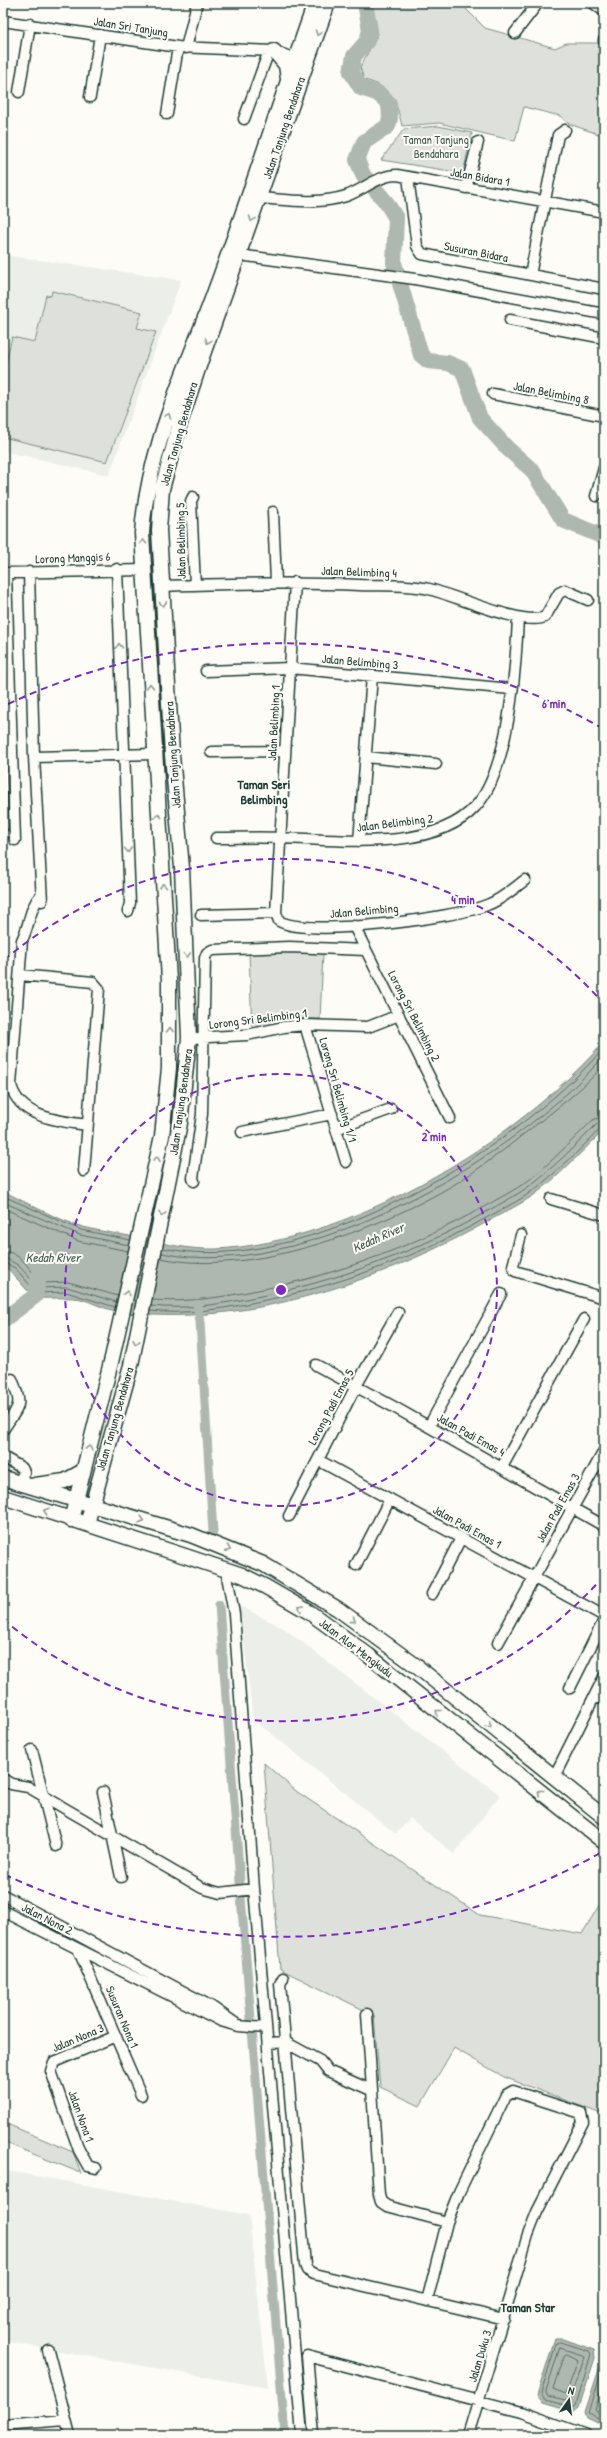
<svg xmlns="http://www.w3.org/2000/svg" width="607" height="2438" font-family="'Patrick Hand',sans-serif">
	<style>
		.built { fill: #eceee9 }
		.green { fill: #dde0db; stroke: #7e8e88 }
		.water { fill: #aeb8b1; stroke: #75877f }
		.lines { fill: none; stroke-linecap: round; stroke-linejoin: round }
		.shore { stroke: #586e66; stroke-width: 1 }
		.canal { stroke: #aeb8b1; stroke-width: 9 }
		.river { stroke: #aeb8b1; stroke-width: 16 }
		.minor-casing { stroke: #1f3d34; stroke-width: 13 }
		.secondary-casing { stroke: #1f3d34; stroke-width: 17 }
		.minor { stroke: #fdfcf7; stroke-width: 10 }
		.secondary { stroke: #fdfcf7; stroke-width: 14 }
		.oneway { stroke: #8e9c96 }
		.ring { fill: none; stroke: #7b2cbf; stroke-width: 2; stroke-dasharray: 7 5 }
		.labels { text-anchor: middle; stroke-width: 4; stroke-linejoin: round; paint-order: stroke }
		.street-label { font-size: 12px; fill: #1f3d34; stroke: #fdfcf7 }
		.park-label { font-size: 12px; fill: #455e55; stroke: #fdfcf7 }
		.neighbourhood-label { font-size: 13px; font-weight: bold; fill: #1f3d34; stroke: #fdfcf7 }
		.water-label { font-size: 13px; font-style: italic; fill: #435c53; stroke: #fdfcf7 }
		.centre { fill: #7b2cbf; stroke: #fdfcf7; stroke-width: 2 }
		.ring-label { font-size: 12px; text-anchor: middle; font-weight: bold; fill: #7b2cbf; stroke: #fdfcf7; stroke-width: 4; stroke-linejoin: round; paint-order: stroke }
	</style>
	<rect width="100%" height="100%" fill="#fdfcf7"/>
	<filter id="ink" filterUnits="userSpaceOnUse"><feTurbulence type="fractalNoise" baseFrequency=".025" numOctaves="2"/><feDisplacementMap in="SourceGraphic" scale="8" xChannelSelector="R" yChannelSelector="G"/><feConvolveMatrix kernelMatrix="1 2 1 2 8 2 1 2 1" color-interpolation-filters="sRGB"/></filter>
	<g filter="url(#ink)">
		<path class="built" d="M3,255L181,280L109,475L3,451Z
			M240,1606L285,1629L500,1795L454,1854L410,1818L396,1834L253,1719Z
			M3,2170L249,2215L268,2388L3,2341Z"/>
		<path class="green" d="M371,3H460L485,28L555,48L566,43H604V136L569,124L560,116L524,107L515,141L439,123L402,126C396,100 391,86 364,80L360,67L378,34Z
			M438,126L472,133L463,173L381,160L404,129Z
			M52,291L142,312L137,328L156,332L107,462L3,437V375L12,337L35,342L46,295L51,296Z
			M296,952L323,954L320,1019L294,1018L252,1029L249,953Z
			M264,1763L296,1791L480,1915L582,1934L604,1897V2115L504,2077L454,2048L420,2106L380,2087L374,2015L280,1969Z
			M7,2124L73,2152L81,2173L3,2142V2133Z"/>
		<path class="water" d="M604,1042V1130L596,1138C577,1156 559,1176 538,1192C522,1204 504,1212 487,1222C390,1276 267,1320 155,1315C141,1315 125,1313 112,1310C102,1308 92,1302 81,1299C68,1296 43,1300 36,1297C27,1293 14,1273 3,1265V1191C29,1204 56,1219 83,1227C102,1232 121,1234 140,1238C165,1244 190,1250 216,1249C350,1243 517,1141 604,1042Z
			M555,2338H561L594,2350L595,2358L579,2407L573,2412L543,2403L537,2395Z
			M604,2354V2426L587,2418L585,2412Z"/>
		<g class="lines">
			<path class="shore" d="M3,1196L81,1230L130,1240
				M3,1202L80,1235L129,1245
				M3,1208L78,1241L128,1251
				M163,1248C304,1279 514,1151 604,1048
				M3,1251C22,1252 30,1272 42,1283L68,1282L118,1296
				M162,1253C301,1284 515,1158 604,1056
				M3,1257L18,1265L39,1288L67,1287L116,1302
				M161,1258C250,1278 378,1230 455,1184C481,1168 505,1149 529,1130C555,1110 582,1090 604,1065
				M3,1262L15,1268L37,1293L66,1292L115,1307
				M152,1300C188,1303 223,1297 258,1290C337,1275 411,1247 482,1208C497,1199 514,1191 529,1180C552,1162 572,1140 593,1120L604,1116
				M151,1306C186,1310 222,1304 256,1297C337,1281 414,1253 486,1212C501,1203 518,1195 532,1184C555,1166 576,1145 597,1124L604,1122
				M150,1311C185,1315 222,1309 256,1302C338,1286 415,1258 488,1217C504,1208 521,1200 535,1189C558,1171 580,1150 600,1129L604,1127
				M561,2342L589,2351L591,2354L576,2405L573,2407L545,2400L541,2393L556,2344Z
				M560,2348L585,2356L570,2401L548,2396L546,2392Z
				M566,2355L578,2361L566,2394L553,2389L563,2357Z
				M604,2362L589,2413L604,2421
				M604,2380L595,2410L604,2416"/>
			<path class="canal" d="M197,1304L200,1322L213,1532
				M219,1605L240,1882
				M241,1897L251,2019
				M252,2030L285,2435"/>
			<path class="river" d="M365,3L370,30L367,41L354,56L351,72L361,88L377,93L389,103L390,118L388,126L364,142L357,160L363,175L386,202L396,218L394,263L421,355L428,361L448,363L462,369L480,418L508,449L532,470L563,520L604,537
				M3,1320L35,1296L39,1276"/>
			<g class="minor-casing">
				<path id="minor" d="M593,3L604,11
					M3,21L178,47L274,51L301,61
					M515,33L538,3
					M604,41V40
					M186,48L197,3
					M19,92L30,24
					M90,97L100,35
					M167,114L178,47
					M244,119L269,51
					M408,177L417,246L422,254L604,289
					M466,188L478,142
					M259,198C288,200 318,205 346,196C363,190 379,175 397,175L604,212
					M239,255L415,279L604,314
					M530,275L558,135L565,130
					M510,320L604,338
					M493,394L604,416
					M596,496L604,468
					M193,497L191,501L195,585
					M273,512L276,582
					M117,569L130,903L128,911
					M29,572L34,757L42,901
					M3,573L144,570
					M6,573L15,840
					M295,582L276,913L279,921C308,938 454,918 487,905C501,900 513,889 525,880
					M162,586C228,584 293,582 359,585C382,586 407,584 429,589C454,595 524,627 545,617L559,593L565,590L588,600
					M206,671L290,668L511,689
					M211,752L285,751
					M34,757L155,754
					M366,757L436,764
					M3,834H4
					M216,838C238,838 259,837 280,838C337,839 433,853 475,807C509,772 516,666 518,617
					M359,841L372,676
					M41,895C29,908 30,925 22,940L11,1085C19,1118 60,1121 87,1125
					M201,915L276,913
					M354,926L450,1118
					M20,975L93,982L99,989L84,1171
					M305,1025L346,1162
					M189,1038L247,1035L284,1027L305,1025L368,1027L399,1015
					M336,1129L391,1109
					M242,1132L332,1114
					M194,1181L193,1178L202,1114L205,958L207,953L212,950L289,947L366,950
					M551,1199L604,1215
					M521,1235L513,1266L515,1271L604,1298
					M316,1365L394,1407L604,1526
					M429,1426L501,1294
					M3,1430C18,1406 24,1408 12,1379
					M3,1457L22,1468L24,1472L19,1483
					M318,1460L604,1616
					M502,1467L584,1319
					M289,1516L356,1386L398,1312
					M356,1565L390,1499
					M226,1570L234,1614L254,1889L302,2435
					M432,1594L461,1538
					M498,1643L604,1451
					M570,1688L604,1620
					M595,1696L604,1700
					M32,1750L56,1846
					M554,1777L604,1677
					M3,1779L11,1784L28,1787L202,1888L220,1893L254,1889
					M103,1792L121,1877
					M3,1895L212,2007L235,2023
					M3,1911L221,2021L238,2026L266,2028
					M78,1949L141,2095
					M283,1978L280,1984L305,2265L307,2270L314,2274L504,2319
					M367,2014L379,2195L381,2202L387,2206L447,2222
					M268,2043L285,2042L320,2061L328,2071L371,2090
					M96,2168L88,2166L79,2150L51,2071L54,2062L116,2036
					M427,2301L447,2222L459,2192L506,2095L513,2091L581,2113L583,2122L537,2212L528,2235L468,2435
					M48,2350L70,2435
					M3,2425L66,2420
					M314,2435L307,2356L522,2412L586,2435"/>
			</g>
			<g class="secondary-casing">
				<path id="secondary" d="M274,51L286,65L288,79
					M3,1478L191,1535L263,1564L338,1609L415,1665L604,1817
					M35,1485L65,1481L83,1471
					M3,1497L182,1555L242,1575L266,1587L309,1612L368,1655L604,1842
					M71,1520L112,1358L162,1136L169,1068V980L142,533C148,447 186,371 215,291C250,196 281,99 315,3
					M87,1524L131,1365L180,1123L189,1038L182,868L172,755L159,530L162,489L180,423L202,357L328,3"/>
			</g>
			<use href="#minor" class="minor"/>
			<use href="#secondary" class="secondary"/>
		</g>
		<defs><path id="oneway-chevron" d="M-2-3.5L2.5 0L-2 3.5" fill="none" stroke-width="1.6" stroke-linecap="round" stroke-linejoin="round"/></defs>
		<g class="oneway">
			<use href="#oneway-chevron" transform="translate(318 33) rotate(109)"/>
			<use href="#oneway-chevron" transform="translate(252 219) rotate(110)"/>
			<use href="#oneway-chevron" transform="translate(208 341) rotate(110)"/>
			<use href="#oneway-chevron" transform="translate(168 416) rotate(-70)"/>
			<use href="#oneway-chevron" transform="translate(143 542) rotate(-93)"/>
			<use href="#oneway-chevron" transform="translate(163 604) rotate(86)"/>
			<use href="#oneway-chevron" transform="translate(119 646) rotate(-92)"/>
			<use href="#oneway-chevron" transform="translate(150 686) rotate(-92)"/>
			<use href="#oneway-chevron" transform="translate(158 816) rotate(-94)"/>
			<use href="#oneway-chevron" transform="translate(128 850) rotate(87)"/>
			<use href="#oneway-chevron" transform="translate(163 886) rotate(-94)"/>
			<use href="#oneway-chevron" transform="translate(187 955) rotate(87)"/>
			<use href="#oneway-chevron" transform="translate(170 1030) rotate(-90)"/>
			<use href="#oneway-chevron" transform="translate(157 1159) rotate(-78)"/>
			<use href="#oneway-chevron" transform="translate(162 1214) rotate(102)"/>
			<use href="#oneway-chevron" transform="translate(127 1293) rotate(-77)"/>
			<use href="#oneway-chevron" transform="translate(136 1342) rotate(102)"/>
			<use href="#oneway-chevron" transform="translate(89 1448) rotate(-76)"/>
			<use href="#oneway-chevron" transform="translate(46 1511) rotate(-162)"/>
			<use href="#oneway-chevron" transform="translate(142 1520) rotate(17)"/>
			<use href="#oneway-chevron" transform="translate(228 1549) rotate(21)"/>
			<use href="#oneway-chevron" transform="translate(301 1608) rotate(-150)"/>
			<use href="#oneway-chevron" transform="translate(353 1620) rotate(36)"/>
			<use href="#oneway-chevron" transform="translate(438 1712) rotate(-141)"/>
			<use href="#oneway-chevron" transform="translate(489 1725) rotate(39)"/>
			<use href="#oneway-chevron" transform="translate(540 1792) rotate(-142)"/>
		</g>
	</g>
	<g class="ring">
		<circle cx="281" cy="1290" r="216"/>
		<path d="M604 1576A431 431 0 0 1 4 1620M4 960A431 431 0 0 1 604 1004"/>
		<path d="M600 1853A647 647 0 0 1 8 1876M8 704A647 647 0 0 1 600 727"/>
	</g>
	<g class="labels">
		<g class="street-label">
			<text transform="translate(131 27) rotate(9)" y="4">Jalan Sri Tanjung</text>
			<text transform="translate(284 128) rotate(-71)" y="4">Jalan Tanjung Bendahara</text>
			<text transform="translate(480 177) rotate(10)" y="4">Jalan Bidara 1</text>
			<text transform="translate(476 252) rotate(11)" y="4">Susuran Bidara</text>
			<text transform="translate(551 393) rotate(11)" y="4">Jalan Belimbing 8</text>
			<text transform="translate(179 434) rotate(-74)" y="4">Jalan Tanjung Bendahara</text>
			<text transform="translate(181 541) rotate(-91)" y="4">Jalan Belimbing 5</text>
			<text transform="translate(73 558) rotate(-2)" y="4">Lorong Manggis 6</text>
			<text transform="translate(359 572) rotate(2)" y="4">Jalan Belimbing 4</text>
			<text transform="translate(360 662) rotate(5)" y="4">Jalan Belimbing 3</text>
			<text transform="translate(274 723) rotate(-87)" y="4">Jalan Belimbing 1</text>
			<text transform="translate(173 755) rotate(-94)" y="4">Jalan Tanjung Bendahara</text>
			<text transform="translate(395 823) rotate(-7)" y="4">Jalan Belimbing 2</text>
			<text transform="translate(364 911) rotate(-5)" y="4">Jalan Belimbing</text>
			<text transform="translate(414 1016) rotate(63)" y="4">Lorong Sri Belimbing 2</text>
			<text transform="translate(258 1019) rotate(-7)" y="4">Lorong Sri Belimbing 1</text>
			<text transform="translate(338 1090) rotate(74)" y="4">Lorong Sri Belimbing 1/1</text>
			<text transform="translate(181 1102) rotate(-82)" y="4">Jalan Tanjung Bendahara</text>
			<text transform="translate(331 1407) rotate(-62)" y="4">Lorong Padi Emas 5</text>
			<text transform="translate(115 1419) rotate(-74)" y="4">Jalan Tanjung Bendahara</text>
			<text transform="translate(471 1435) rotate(29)" y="4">Jalan Padi Emas 4</text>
			<text transform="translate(558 1508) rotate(-61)" y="4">Jalan Padi Emas 3</text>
			<text transform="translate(467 1527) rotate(29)" y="4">Jalan Padi Emas 1</text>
			<text transform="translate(356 1648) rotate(37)" y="4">Jalan Alor Mengkudu</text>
			<text transform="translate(47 1919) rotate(27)" y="4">Jalan Nona 2</text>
			<text transform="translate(122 2017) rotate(67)" y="4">Susuran Nona 1</text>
			<text transform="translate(78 2038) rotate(-23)" y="4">Jalan Nona 3</text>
			<text transform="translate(81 2116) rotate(70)" y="4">Jalan Nona 1</text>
			<text transform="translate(480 2356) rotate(-73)" y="4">Jalan Duku 3</text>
		</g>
		<g class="park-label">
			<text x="436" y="144">Taman Tanjung<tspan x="436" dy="14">Bendahara</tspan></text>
		</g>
		<g class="neighbourhood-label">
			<text x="264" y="789">Taman Seri<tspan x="264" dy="15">Belimbing</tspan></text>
			<text x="528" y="2312">Taman Star</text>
		</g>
		<g class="water-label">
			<text transform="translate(378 1237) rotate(-24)" y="5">Kedah River</text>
			<text x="53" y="1262">Kedah River</text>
		</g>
	</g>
	<circle cx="281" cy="1290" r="6" class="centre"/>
	<g class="ring-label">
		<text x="554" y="708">6 min</text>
		<text x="463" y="904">4 min</text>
		<text x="434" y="1141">2 min</text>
	</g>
	<rect width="607" height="2438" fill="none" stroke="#fdfcf7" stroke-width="16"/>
	<rect x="8" y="8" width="591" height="2422" fill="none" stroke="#1f3d34" stroke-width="1.5" filter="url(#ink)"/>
	<g transform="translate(569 2400) rotate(14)" stroke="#fdfcf7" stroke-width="3" paint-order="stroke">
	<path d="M0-3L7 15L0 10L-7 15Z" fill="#1f3d34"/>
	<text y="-6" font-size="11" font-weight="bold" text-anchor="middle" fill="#1f3d34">N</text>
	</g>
</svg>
